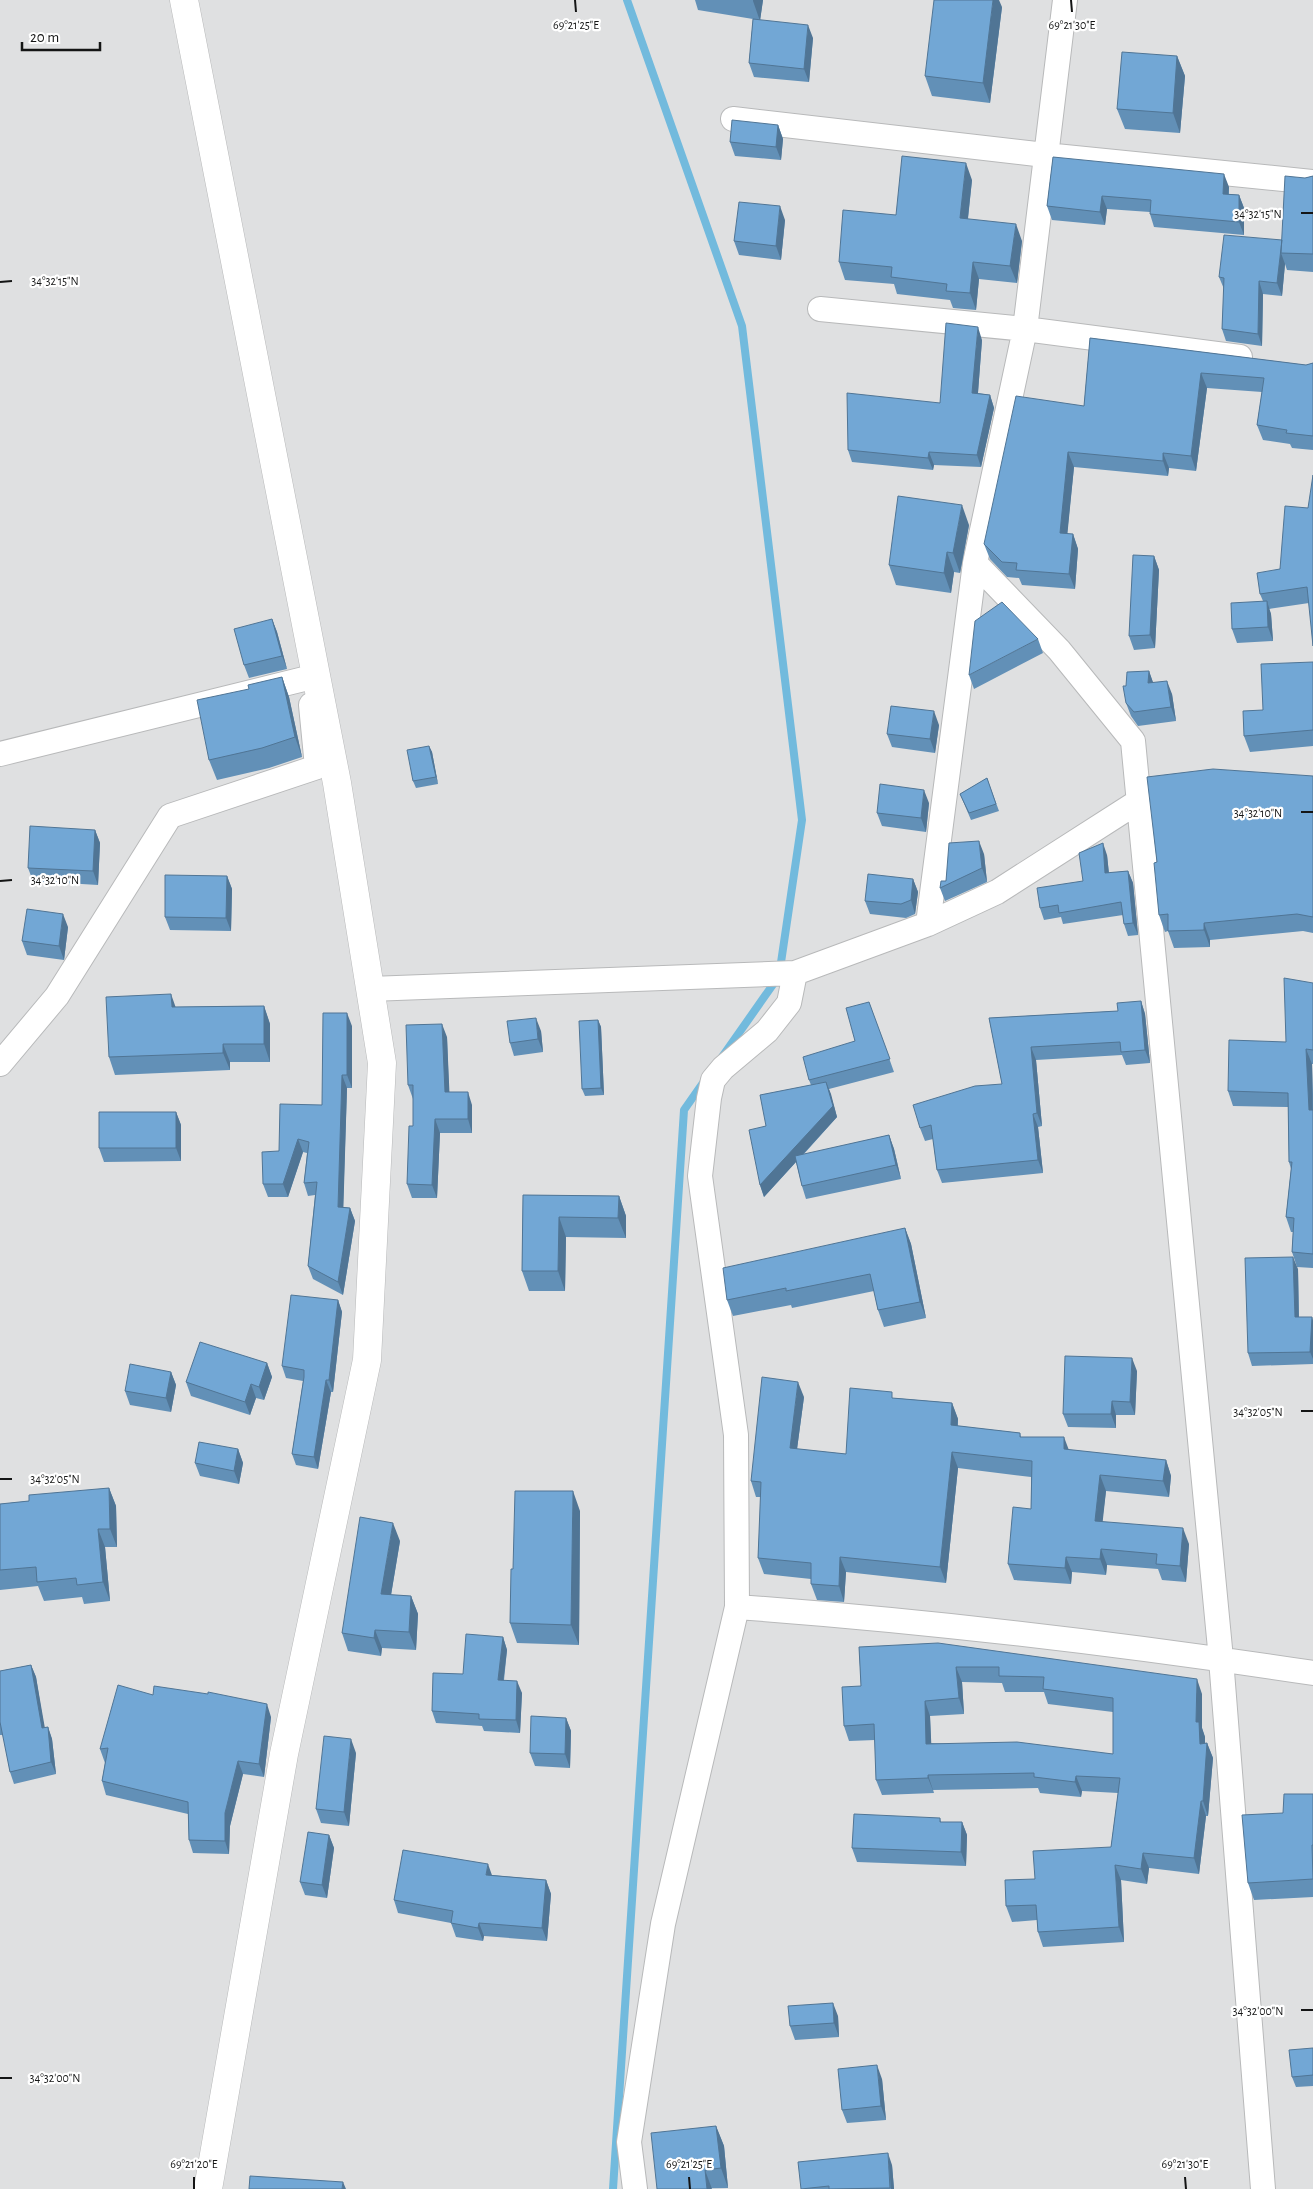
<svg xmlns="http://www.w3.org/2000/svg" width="1313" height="2189" font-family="'Alegreya Sans',sans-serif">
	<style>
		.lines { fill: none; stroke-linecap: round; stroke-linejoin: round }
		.stream { stroke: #72badd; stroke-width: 8 }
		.minor-casing { stroke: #b8b9ba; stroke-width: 26 }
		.tertiary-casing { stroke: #b8b9ba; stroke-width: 29 }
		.minor { stroke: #fff; stroke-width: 24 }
		.tertiary { stroke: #fff; stroke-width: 28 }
		.wall { fill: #6290b7; fill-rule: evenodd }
		.shaded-wall { fill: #507595 }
		.building { fill: #72a7d5; stroke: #507595; fill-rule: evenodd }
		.ticks { fill: none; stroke: #141515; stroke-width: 2 }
		.ticks-label { font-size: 12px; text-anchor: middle; fill: #141515; stroke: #fff; stroke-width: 4.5; stroke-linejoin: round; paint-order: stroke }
	</style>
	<rect width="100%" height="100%" fill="#dfe0e1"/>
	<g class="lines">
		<path class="stream" d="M627,0L742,326L802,820L779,976L722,1057
			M613,2189L684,1110L705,1080"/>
		<g class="minor-casing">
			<path id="minor" d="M733,119L1045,155L1313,182
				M820,309L1025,329L1240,357
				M975,563L1059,650L1133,741L1221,1659L1263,2189
				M0,754L316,676
				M928,924L975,563L1025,329L1065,0
				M370,989L795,973L928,924L997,892L1139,801
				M0,1064L57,996L170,816L317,767L311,705
				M737,1607C930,1621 1122,1644 1313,1673
				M635,2189L629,2142L663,1924L737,1607L736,1435L700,1176L709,1098L713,1080L723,1068L767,1031L789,1003L795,973"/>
		</g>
		<g class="tertiary-casing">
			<path id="tertiary" d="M184,0L337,783L382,1063L367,1360L284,1754L208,2189"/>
		</g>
		<use href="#minor" class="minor"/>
		<use href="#tertiary" class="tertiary"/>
	</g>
	<path class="wall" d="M695,0H763L760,20L813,38L809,82L754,77L749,63L753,19L698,10Z
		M1002,7L990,103L932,96L925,76Z
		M1177,56L1185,76L1180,133L1125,129L1117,109Z
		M778,125L783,139L781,160L735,156L730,142Z
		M1053,157L1229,187V194L1239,195L1244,208V235L1154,227L1150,214V212L1107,209L1105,225L1052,220L1047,206Z
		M1313,176V272L1287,270L1285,264L1282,296L1263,294L1262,346L1226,341L1222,329L1224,289L1219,277L1282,240L1305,178Z
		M972,180L968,219L1022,241L1017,283L979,279L976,310L953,308L950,300L897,294L894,284L845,280L839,262L896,215Z
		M785,220L781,260L739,255L734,241Z
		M1090,338L1306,365L1313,363V450L1292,448L1290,444L1263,440L1257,425L1262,392L1207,388L1196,471L1169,468L1168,476L1074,467L1067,534H1073L1078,549L1075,589L1022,585L1019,578L1007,577L990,559L984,544L1084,406Z
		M982,340L978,393L990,395L994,408L981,467L934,465L933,470L852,462L848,450L940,403Z
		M1308,508L1309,603L1269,609L1271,614L1273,641L1237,643L1232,629L1263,601L1260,594L1280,569Z
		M969,525L960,573L954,572L951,593L896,585L889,565Z
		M1154,556L1159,570L1155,648L1134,650L1129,636Z
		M272,619L277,632L287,669L249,678L244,665Z
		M1038,639L1043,653L974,689L969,675Z
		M1313,662V746L1250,752L1244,736L1263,710Z
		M1149,671L1153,683L1172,694L1176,721L1138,726L1131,716L1126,703V686Z
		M282,677L289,697L302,757L269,768L217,780L209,760L249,689Z
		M939,725L935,753L892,747L887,734Z
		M429,746L432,752L438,784L416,788L413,781Z
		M1313,776V933L1303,931L1210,940V947L1174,948L1168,931L1165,932L1159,915L1157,862Z
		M987,778L999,811L971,820L960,794Z
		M929,803L926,832L882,826L877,813Z
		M95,830L100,843L98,885L33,881L28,868Z
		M984,854L987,882L945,901L940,888L946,881Z
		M1107,855L1109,873L1128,871L1133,883L1138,935L1128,936L1124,924L1123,915L1063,924L1061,917L1044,920L1040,908L1083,881Z
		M227,876L232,889L231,931L170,930L165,917Z
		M913,879L918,892L915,914L906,918L870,914L865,901Z
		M68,927L64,960L27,955L22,941Z
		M1313,983V1064H1312L1313,1094V1268L1297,1267L1292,1252L1293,1232H1291L1286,1217L1291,1169L1289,1162L1288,1107L1233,1106L1228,1091L1286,1042Z
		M1141,1001L1145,1014L1150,1063L1126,1065L1122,1055L1036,1060L1042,1126L1038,1127L1043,1173L942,1183L937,1170L933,1139L925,1141L920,1128L1002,1084L989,1018L1118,1011Z
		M869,1002L894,1072L829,1089L837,1117L803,1155L889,1135L894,1149L901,1179L806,1199L802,1186L796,1162L764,1197L760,1185L766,1126L811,1085L809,1080L855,1041Z
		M264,1006L270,1024V1062H230V1070L115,1075L109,1057L176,1007Z
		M598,1020L601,1027L604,1095L585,1096L582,1089Z
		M352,1026V1088H347L343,1207L350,1208L355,1221L343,1295L313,1279L308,1266L315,1195L308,1196L304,1183L307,1153L303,1152L288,1197H268L263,1184L279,1151L322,1105Z
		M541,1031L543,1052L514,1056L510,1043Z
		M447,1037L449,1092L472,1105V1133H440L437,1198H412L407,1184L413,1126V1099L408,1085Z
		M176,1112L181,1125V1161L104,1162L99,1148Z
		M523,1195L619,1196L626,1216V1238L566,1237L565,1291H529L522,1271Z
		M905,1228L911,1244L926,1318L884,1327L878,1310L874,1291L792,1308L791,1305L733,1316L727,1300Z
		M1298,1269L1299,1317H1312L1313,1321V1364L1252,1366L1248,1353Z
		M338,1300L342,1312L333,1392H331L318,1469L296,1465L292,1454L303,1381L286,1378L282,1366Z
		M267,1363L272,1377L264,1400L256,1398L250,1415L191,1396L186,1382Z
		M1137,1371L1135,1415H1116V1428L1068,1427L1063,1414Z
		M171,1372L176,1385L171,1412L130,1405L125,1391Z
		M804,1397L797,1449L846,1454L895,1398L952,1403L958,1419V1426L1020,1433L1021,1437L1069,1450L1166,1460L1171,1476L1169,1497L1106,1491L1102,1522L1189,1544L1186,1582L1162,1580L1158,1569L1107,1565L1106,1575L1072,1572L1071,1584L1014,1580L1008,1564L1031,1509V1477L958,1468L946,1583L846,1572L844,1602L817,1600L811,1584V1579L764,1574L758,1558L761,1497H756L751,1481Z
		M238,1449L243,1463L239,1484L200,1476L195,1463Z
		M109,1488L116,1506L117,1547H105L110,1601L84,1604L82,1597L44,1601L38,1586L0,1590V1504L29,1501Z
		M580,1511L579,1645L517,1643L510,1623L513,1569Z
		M400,1541L391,1595L411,1596L418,1614L416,1650L382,1648L381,1656L348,1651L342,1633Z
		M503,1637L507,1650L504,1680L522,1693L520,1733L484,1731L482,1726L436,1723L432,1711L463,1674Z
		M859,1647L1202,1694V1728L1205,1737V1743H1207L1213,1758L1208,1816H1206L1199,1874L1149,1868L1147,1884L1121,1880L1124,1942L1043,1947L1038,1932L1037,1920L1012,1922L1006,1906L1035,1879L1111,1847L1118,1793L1082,1791L1081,1797L1040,1793L1038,1788L933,1790L934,1793L882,1795L876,1780L875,1740L849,1741L844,1726L861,1686ZM962,1682L1002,1683L1005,1692H1044L1048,1704L1113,1712V1754L931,1743L930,1716L964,1714Z
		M31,1665L36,1677L44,1727H48L52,1739L56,1774L14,1784L10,1772L3,1735H0V1671Z
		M153,1695L271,1717L264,1777L243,1774L230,1826L229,1854L193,1853L189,1840L188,1814L106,1795L102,1781L105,1763L100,1749Z
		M566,1718L571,1731L570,1768L535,1766L530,1753Z
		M356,1753L349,1826L321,1823L316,1809Z
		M1313,1794V1897L1254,1900L1248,1883L1283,1813Z
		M940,1818L941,1822H962L967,1835L966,1866L857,1862L852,1848Z
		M329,1835L334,1848L327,1898L305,1895L300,1882Z
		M492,1875L546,1880L551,1894L547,1941L484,1936L483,1941L456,1937L451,1923L398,1913L394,1900Z
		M838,2016L839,2037L795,2040L790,2026Z
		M1313,2048V2086L1296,2087L1292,2077Z
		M882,2079L886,2120L847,2123L842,2110Z
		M716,2126L724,2146L728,2188L657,2189Z
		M892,2165L894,2189H801Z"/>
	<path class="shaded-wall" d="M753,0H763L760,21L753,1Z
		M993,0H999L1002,7L990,103L983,83Z
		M808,25L813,38L809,82L804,69Z
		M1177,56L1185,76L1180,133L1173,113Z
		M778,125L783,139L781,160L776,147Z
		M966,163L972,180L966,235L960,218Z
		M1224,174L1229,187L1227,207L1223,194Z
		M1239,195L1244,208V235L1239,222Z
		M1102,196L1107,209L1105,225L1100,212Z
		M780,206L785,220L781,260L776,246Z
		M1016,224L1022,241L1017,283L1010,266Z
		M1282,241L1281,253L1285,264L1282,296L1277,283Z
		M973,262L979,279L976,310L970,293Z
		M1259,281L1263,294L1262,346L1258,334Z
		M978,327L982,340L977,405L972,393Z
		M1201,373L1207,388L1196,471L1191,456Z
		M990,395L994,408L981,467L977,455Z
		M929,452L934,465L933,470L928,458Z
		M1068,452L1074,467L1066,548L1060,533Z
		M1163,453L1169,468L1168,476L1163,461Z
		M962,505L969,525L960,573L953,553Z
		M1073,534L1078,549L1075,589L1069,574Z
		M947,552L954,572L951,593L944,573Z
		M1154,556L1159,570L1155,648L1150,635Z
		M1267,601L1271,614L1273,641L1268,627Z
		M272,619L277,632L287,669L282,656Z
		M1149,671L1154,685L1148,683Z
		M282,677L289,697L302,757L295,737Z
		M1167,681L1172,694L1176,721L1171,707Z
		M934,711L939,725L935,753L930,739Z
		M429,746L432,752L438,784L436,777Z
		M924,790L929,803L926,832L921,818Z
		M95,830L100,843L98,885L93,871Z
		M979,841L984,854L987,882L982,868Z
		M1103,843L1107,855L1110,885L1105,873Z
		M1128,871L1133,883L1138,935L1133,923Z
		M227,876L232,889L231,931L226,918Z
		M913,879L918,892L915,914L911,900Z
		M63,914L68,927L64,960L59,946Z
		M1204,923L1210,940V947L1204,930Z
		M171,994L177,1011L172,1007Z
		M1141,1001L1145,1014L1150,1063L1145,1050Z
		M264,1006L270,1024V1062L264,1044Z
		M347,1013L352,1026V1088L347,1075Z
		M536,1018L541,1031L543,1052L538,1039Z
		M598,1020L601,1027L604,1095L601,1088Z
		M442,1024L447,1037L450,1105L445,1092Z
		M223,1044L230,1062V1070L223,1053Z
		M1031,1047L1036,1060L1042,1126L1037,1113Z
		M1306,1049L1312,1064L1313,1121L1309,1110Z
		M342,1075L347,1088L343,1220L338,1207Z
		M826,1082L831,1094L837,1117L764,1197L760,1185Z
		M468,1092L472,1105V1133L468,1119Z
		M176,1112L181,1125V1161L176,1148Z
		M1033,1114L1038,1127L1043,1173L1038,1160Z
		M435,1119L440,1133L437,1198L432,1185Z
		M889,1135L894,1149L901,1179L896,1165Z
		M298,1139L303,1152L288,1197L283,1184Z
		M619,1196L626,1216V1238L618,1218Z
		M350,1208L355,1221L343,1295L338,1282Z
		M559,1217L566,1237L565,1291L558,1271Z
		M905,1228L911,1244L926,1318L920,1302Z
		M1293,1257L1298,1269L1299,1329L1295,1317Z
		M338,1300L342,1312L333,1392L329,1380Z
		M1312,1317L1313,1321V1359L1310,1352Z
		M1132,1358L1137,1371L1135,1415L1130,1402Z
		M267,1363L272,1377L264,1400L259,1387Z
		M171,1372L176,1385L171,1412L166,1398Z
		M326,1380L331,1392L318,1469L314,1457Z
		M798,1382L804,1397L795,1464L790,1448Z
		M251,1384L256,1398L250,1415L245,1402Z
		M1112,1401L1116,1415V1428L1111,1414Z
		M952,1403L958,1419L956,1441L951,1425Z
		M1064,1437L1070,1453L1064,1449Z
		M238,1449L243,1463L239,1484L234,1471Z
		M952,1452L958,1468L946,1583L940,1567Z
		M1166,1460L1171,1476L1169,1497L1163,1481Z
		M1100,1475L1106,1491L1101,1537L1095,1521Z
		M109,1488L116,1506L117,1547L110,1529Z
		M573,1491L580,1511L579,1645L571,1625Z
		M393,1523L400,1541L388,1613L381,1594Z
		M1183,1528L1189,1544L1186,1582L1180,1566Z
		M98,1529L105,1547L110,1601L103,1582Z
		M1101,1549L1107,1565L1106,1575L1100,1559Z
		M840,1557L846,1572L844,1602L839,1586Z
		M1066,1557L1072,1572L1071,1584L1065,1568Z
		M411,1596L418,1614L416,1650L409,1632Z
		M375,1630L382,1648L381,1656L374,1638Z
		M503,1637L507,1650L502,1692L498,1680Z
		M31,1665L36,1677L47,1740L42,1728Z
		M956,1667L962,1682L964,1714L959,1698Z
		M1197,1679L1202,1694V1728L1205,1737V1759L1200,1744L1196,1722Z
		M517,1681L522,1693L520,1733L516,1720Z
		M925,1701L930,1716L932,1759L926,1744Z
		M267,1704L271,1717L264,1777L259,1764Z
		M566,1718L571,1731L570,1768L565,1754Z
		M48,1727L52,1739L56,1774L51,1762Z
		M351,1739L356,1753L349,1826L344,1812Z
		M1207,1743L1213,1758L1208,1816L1203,1801Z
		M238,1761L243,1774L230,1826L229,1854L225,1841V1813Z
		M928,1775L934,1793L928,1778Z
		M1076,1776L1082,1791L1081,1797L1075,1782Z
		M1201,1801L1206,1816L1199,1874L1194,1858Z
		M962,1822L967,1835L966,1866L961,1852Z
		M329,1835L334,1848L327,1898L322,1885Z
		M1143,1853L1149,1868L1147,1884L1141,1869Z
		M488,1864L493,1878L486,1875Z
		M1115,1865L1121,1880L1124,1942L1119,1927Z
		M546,1880L551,1894L547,1941L542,1928Z
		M479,1923L484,1936L483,1941L478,1928Z
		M833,2003L838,2016L839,2037L834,2023Z
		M877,2065L882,2079L886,2120L881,2106Z
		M716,2126L724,2146L728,2188L721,2168Z
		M888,2153L892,2165L894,2189H891Z
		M705,2170L712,2189H707Z
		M343,2182L346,2189H342Z"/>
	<path class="building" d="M934,0H993L983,83L925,76Z
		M753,19L808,25L804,69L749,63Z
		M1122,52L1177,56L1173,113L1117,109Z
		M732,120L778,125L776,147L730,142Z
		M902,156L966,163L960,218L1016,224L1010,266L973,262L970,293L946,291L947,284L891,277L892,267L839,262L843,210L896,215Z
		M1053,157L1224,174L1223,194L1239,195V222L1150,214L1151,200L1102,196L1100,212L1047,206Z
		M1285,176L1305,178L1313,176V254L1281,253Z
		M739,202L780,206L776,246L734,241Z
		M1224,235L1282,240L1277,283L1259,281L1258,334L1222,329L1224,278L1219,277Z
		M946,323L978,327L972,393L990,395L977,455L929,452L928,458L848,450L847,393L940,403Z
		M1090,338L1306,365L1313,363V436L1286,433L1287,430L1257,425L1264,378L1201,373L1191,456L1163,453V461L1068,452L1060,533L1073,534L1069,574L1016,570L1017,563L1002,562L984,544L1016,396L1084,406Z
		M1313,475V646L1307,587L1260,594L1257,573L1280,569L1285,506L1308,508Z
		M898,496L962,505L953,553L947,552L944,573L889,565Z
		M1133,555L1154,556L1150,635L1129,636Z
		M1267,601L1268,627L1232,629L1231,603Z
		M1002,602L1038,639L969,675L975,621Z
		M272,619L282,656L244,665L234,629Z
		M1313,662V730L1244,736L1243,711L1263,710L1261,664Z
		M1149,671L1148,683L1167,681L1171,707L1134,712L1126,703L1123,686H1126L1127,672Z
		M282,677L295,737L262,748L209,760L197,700L249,689L248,685Z
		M891,706L934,711L930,739L887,734Z
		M429,746L436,777L413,781L407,750Z
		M1213,769L1313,776V917L1297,914L1204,923V930L1168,931V914L1159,915L1154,863L1157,862L1147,777Z
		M987,778L996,804L969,813L960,794Z
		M880,784L924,790L921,818L877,813Z
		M30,826L95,830L93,871L28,868Z
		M979,841L982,868L940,888L941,881H946L949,843Z
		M1103,843L1105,873L1128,871L1133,923L1124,924L1121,902L1059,913L1058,905L1040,908L1037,888L1083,881L1079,853Z
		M868,874L913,879L911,900L901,904L865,901Z
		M165,875L227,876L226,918L165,917Z
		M27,909L63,914L59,946L22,941Z
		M1284,978L1313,983V1050L1306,1049L1309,1110H1313V1254L1292,1252L1294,1218L1286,1217L1292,1162H1289L1288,1093L1228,1091L1229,1040L1286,1042Z
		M171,994L172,1007L264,1006V1044H223V1053L109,1057L106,997Z
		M1141,1001L1145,1050L1121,1052L1120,1042L1031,1047L1037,1113L1033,1114L1038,1160L937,1170L931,1125L920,1128L913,1105L975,1086L1002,1084L989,1018L1118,1011L1117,1003Z
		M869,1002L890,1059L809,1080L803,1057L855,1041L846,1008Z
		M323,1013H347V1075H342L338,1207L350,1208L338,1282L308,1266L317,1182L304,1183L309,1142L298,1139L283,1184H263L262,1152L279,1151L280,1104L322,1105Z
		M536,1018L538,1039L510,1043L507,1021Z
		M598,1020L601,1088L582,1089L579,1021Z
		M442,1024L445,1092H468V1119H435L432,1185L407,1184L409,1126H413V1085H408L406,1025Z
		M826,1082L833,1106L760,1185L749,1130L766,1126L760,1095Z
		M99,1112H176V1148H99Z
		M889,1135L896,1165L802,1186L795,1156Z
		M523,1195L619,1196L618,1218L559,1217L558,1271H522Z
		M905,1228L920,1302L878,1310L870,1274L786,1291V1288L727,1300L723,1268Z
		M1293,1257L1295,1317H1312L1310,1352L1248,1353L1245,1258Z
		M291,1295L338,1300L329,1380H326L314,1457L292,1454L304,1377V1370L282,1366Z
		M200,1342L267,1363L259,1387L251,1384L245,1402L186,1382Z
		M1065,1356L1132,1358L1130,1402L1112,1401L1111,1414H1063Z
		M130,1364L171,1372L166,1398L125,1391Z
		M762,1377L798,1382L790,1448L846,1454L850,1388L892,1392V1398L952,1403L951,1425L1020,1433V1437H1064V1449L1166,1460L1163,1481L1100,1475L1095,1521L1183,1528L1180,1566L1156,1564L1157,1554L1101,1549L1100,1559L1066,1557L1065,1568L1008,1564L1013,1507L1031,1509L1032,1461L952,1452L940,1567L840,1557L839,1586L811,1584V1563L758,1558L761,1482L751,1481Z
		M199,1442L238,1449L234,1471L195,1463Z
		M109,1488L110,1529H98L103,1582L77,1585L76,1578L37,1582L36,1567L0,1570V1504L29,1501V1495Z
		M515,1491H573L571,1625L510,1623L511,1569H513Z
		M360,1517L393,1523L381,1594L411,1596L409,1632L375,1630L374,1638L342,1633Z
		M466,1634L503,1637L498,1680L517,1681L516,1720L479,1719V1714L432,1711L433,1673L463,1674Z
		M938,1643L1197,1679L1196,1722H1199L1200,1744L1207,1743L1203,1801H1201L1194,1858L1143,1853L1141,1869L1115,1865L1119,1927L1038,1932L1036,1905L1006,1906L1005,1880L1035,1879L1033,1851L1111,1847L1120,1778L1076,1776L1075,1782L1034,1777V1773L928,1775V1778L876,1780L874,1724L844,1726L842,1687L861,1686L859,1647ZM956,1667H999V1676L1044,1677L1043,1689L1113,1698V1754L1017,1742L926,1744L925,1701L959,1698Z
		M31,1665L42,1728L48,1727L51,1762L10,1772L0,1722V1671Z
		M118,1685L153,1695L154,1686L208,1694V1692L267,1704L259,1764L238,1761L225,1813V1841L189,1840L188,1802L102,1781L108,1748L100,1749Z
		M531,1716L566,1718L565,1754L530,1753Z
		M324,1736L351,1739L344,1812L316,1809Z
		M1284,1794H1313V1845H1312L1313,1879L1248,1883L1242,1815L1283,1813Z
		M854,1814L940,1818V1822H962L961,1852L852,1848Z
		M308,1832L329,1835L322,1885L300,1882Z
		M403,1850L488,1864L486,1875L546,1880L542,1928L479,1923L478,1928L451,1923L453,1911L394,1900Z
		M833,2003L834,2023L790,2026L788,2006Z
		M1313,2048V2075L1292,2077L1289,2050Z
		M877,2065L881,2106L842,2110L838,2069Z
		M716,2126L721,2168L705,2170L707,2189H657L651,2133Z
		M888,2153L890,2188L829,2189V2186L801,2189L798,2162Z
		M250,2176L343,2182L342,2189H249Z"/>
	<path class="ticks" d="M575,0L576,12M1071,0L1072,12M1301,213H1313M0,282L12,281M1301,812H1313M0,881L12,880M1301,1411H1313M0,1479H12M1301,2010H1313M0,2078H12M194,2177V2189M689,2177L690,2189M1185,2177L1186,2189"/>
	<g class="ticks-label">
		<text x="576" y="29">69°21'25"E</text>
		<text x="1072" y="29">69°21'30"E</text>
		<text x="1258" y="218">34°32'15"N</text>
		<text x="55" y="285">34°32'15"N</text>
		<text x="1258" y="817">34°32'10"N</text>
		<text x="55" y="884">34°32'10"N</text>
		<text x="1258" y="1416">34°32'05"N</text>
		<text x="55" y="1483">34°32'05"N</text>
		<text x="1258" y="2015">34°32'00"N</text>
		<text x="55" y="2082">34°32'00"N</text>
		<text x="194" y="2168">69°21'20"E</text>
		<text x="689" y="2168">69°21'25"E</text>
		<text x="1185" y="2168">69°21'30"E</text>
	</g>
	<path d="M22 42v8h78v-8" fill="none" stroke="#141515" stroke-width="2.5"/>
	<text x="30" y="42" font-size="15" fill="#141515" stroke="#ffffff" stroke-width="4" paint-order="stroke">20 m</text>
</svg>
